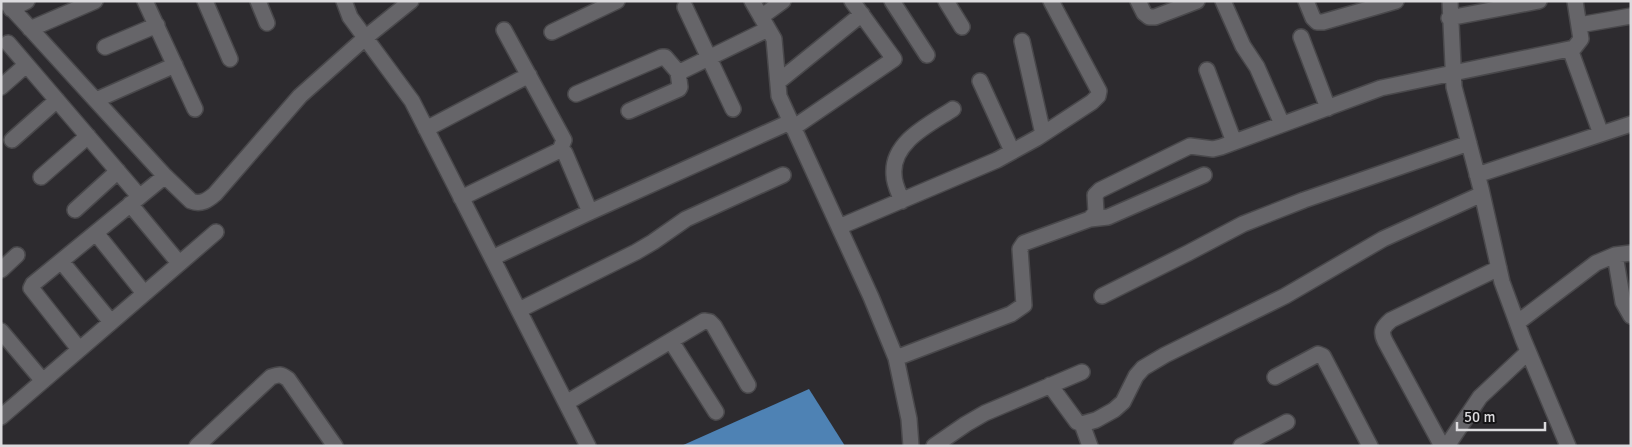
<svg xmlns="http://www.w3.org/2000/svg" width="1632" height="447" font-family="Signika,sans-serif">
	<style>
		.water { fill: #4e82b4 }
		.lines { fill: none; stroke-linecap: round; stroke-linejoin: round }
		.minor-casing { stroke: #49484b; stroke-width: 18 }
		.minor { stroke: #666569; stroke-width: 15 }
	</style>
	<rect width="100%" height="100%" fill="#2d2b2f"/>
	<path class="water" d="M809,389L845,446H681Z"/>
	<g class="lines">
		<g class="minor-casing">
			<path id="minor" d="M5,1L165,176L191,201C201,205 208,200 215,194L300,96L365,38L411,1
				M145,1L195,109
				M205,1L230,59
				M258,1L267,23
				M344,1L350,17L412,101L588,446
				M752,1L774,39L779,96L871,297L896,358L909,419L911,446
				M892,1L927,55
				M946,1L962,27
				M1138,1L1144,13L1149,17H1155L1197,1
				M1223,1L1243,46L1257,67L1282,124
				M1306,1L1313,18L1317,22H1323L1396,1
				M1450,1L1454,87L1481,189L1502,282L1523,339L1568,446
				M685,7L733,109
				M11,9L27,1
				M761,17L783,1
				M1449,18L1539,1
				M1579,25L1631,16
				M30,29L95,1
				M504,30L564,140L560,150
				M552,32L617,1
				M1301,37L1328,108
				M1022,41L1043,134
				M8,43L139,196
				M105,47L157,25
				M1570,49L1601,134
				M1207,70L1234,142
				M980,81L1012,151
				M778,82L862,14
				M1,87L26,65
				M576,94L662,57H665L678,72L682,71L768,29
				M96,100L175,65
				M629,111L679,89L680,87L678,72
				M793,128L894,59L852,1
				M426,129L529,75
				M12,140L57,100
				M1477,175L1631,124
				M41,177L88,136
				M461,198L560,150L565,153L590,212
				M902,201C899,193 894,184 894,175C891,142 930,124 953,109
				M130,204L179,263
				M75,210L118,171
				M1090,219L1108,217L1204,175
				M839,227L997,160L1037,138L1092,102L1098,96L1099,91L1051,1
				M96,233L144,293
				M1615,255L1623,302L1631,316
				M492,258L590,212L790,122
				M61,261L111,322
				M1,270L17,255
				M1102,296L1188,253L1243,224L1304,200L1469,143
				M519,310L636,252L653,242L686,219L783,175
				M1517,323L1596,263L1615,255L1631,253
				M1,331L43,381
				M671,341L716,412
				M79,349L31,288L33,284L165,176
				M896,358L1011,314L1024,305L1020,249L1024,243L1090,219L1096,212L1095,195L1100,190L1190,146L1213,149L1221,147L1381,88L1574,48L1581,39L1575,1
				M1275,377L1318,354L1323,356L1370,446
				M1050,385L1077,422L1082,424L1096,420L1114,410L1123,402L1136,376L1143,368L1165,355L1285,296L1383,239L1482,194
				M566,403L704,321L710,322L714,326L748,385
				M1,417L216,232
				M1082,424L1090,446
				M197,446L271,377C279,374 281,374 288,379L335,446
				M934,446L966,424L985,413L1082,372
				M1241,446L1287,422
				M1442,446L1385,341C1380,331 1383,327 1391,320L1499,268
				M1447,446L1480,397L1528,352"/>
		</g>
		<use href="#minor" class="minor"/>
	</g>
	<rect width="1632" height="447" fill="none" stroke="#dcdbde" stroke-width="5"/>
	<path d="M1457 422v8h88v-8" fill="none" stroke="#dcdbde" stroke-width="2.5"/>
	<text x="1464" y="422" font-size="15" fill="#dcdbde" stroke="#151416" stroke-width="4" paint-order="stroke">50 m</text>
</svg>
